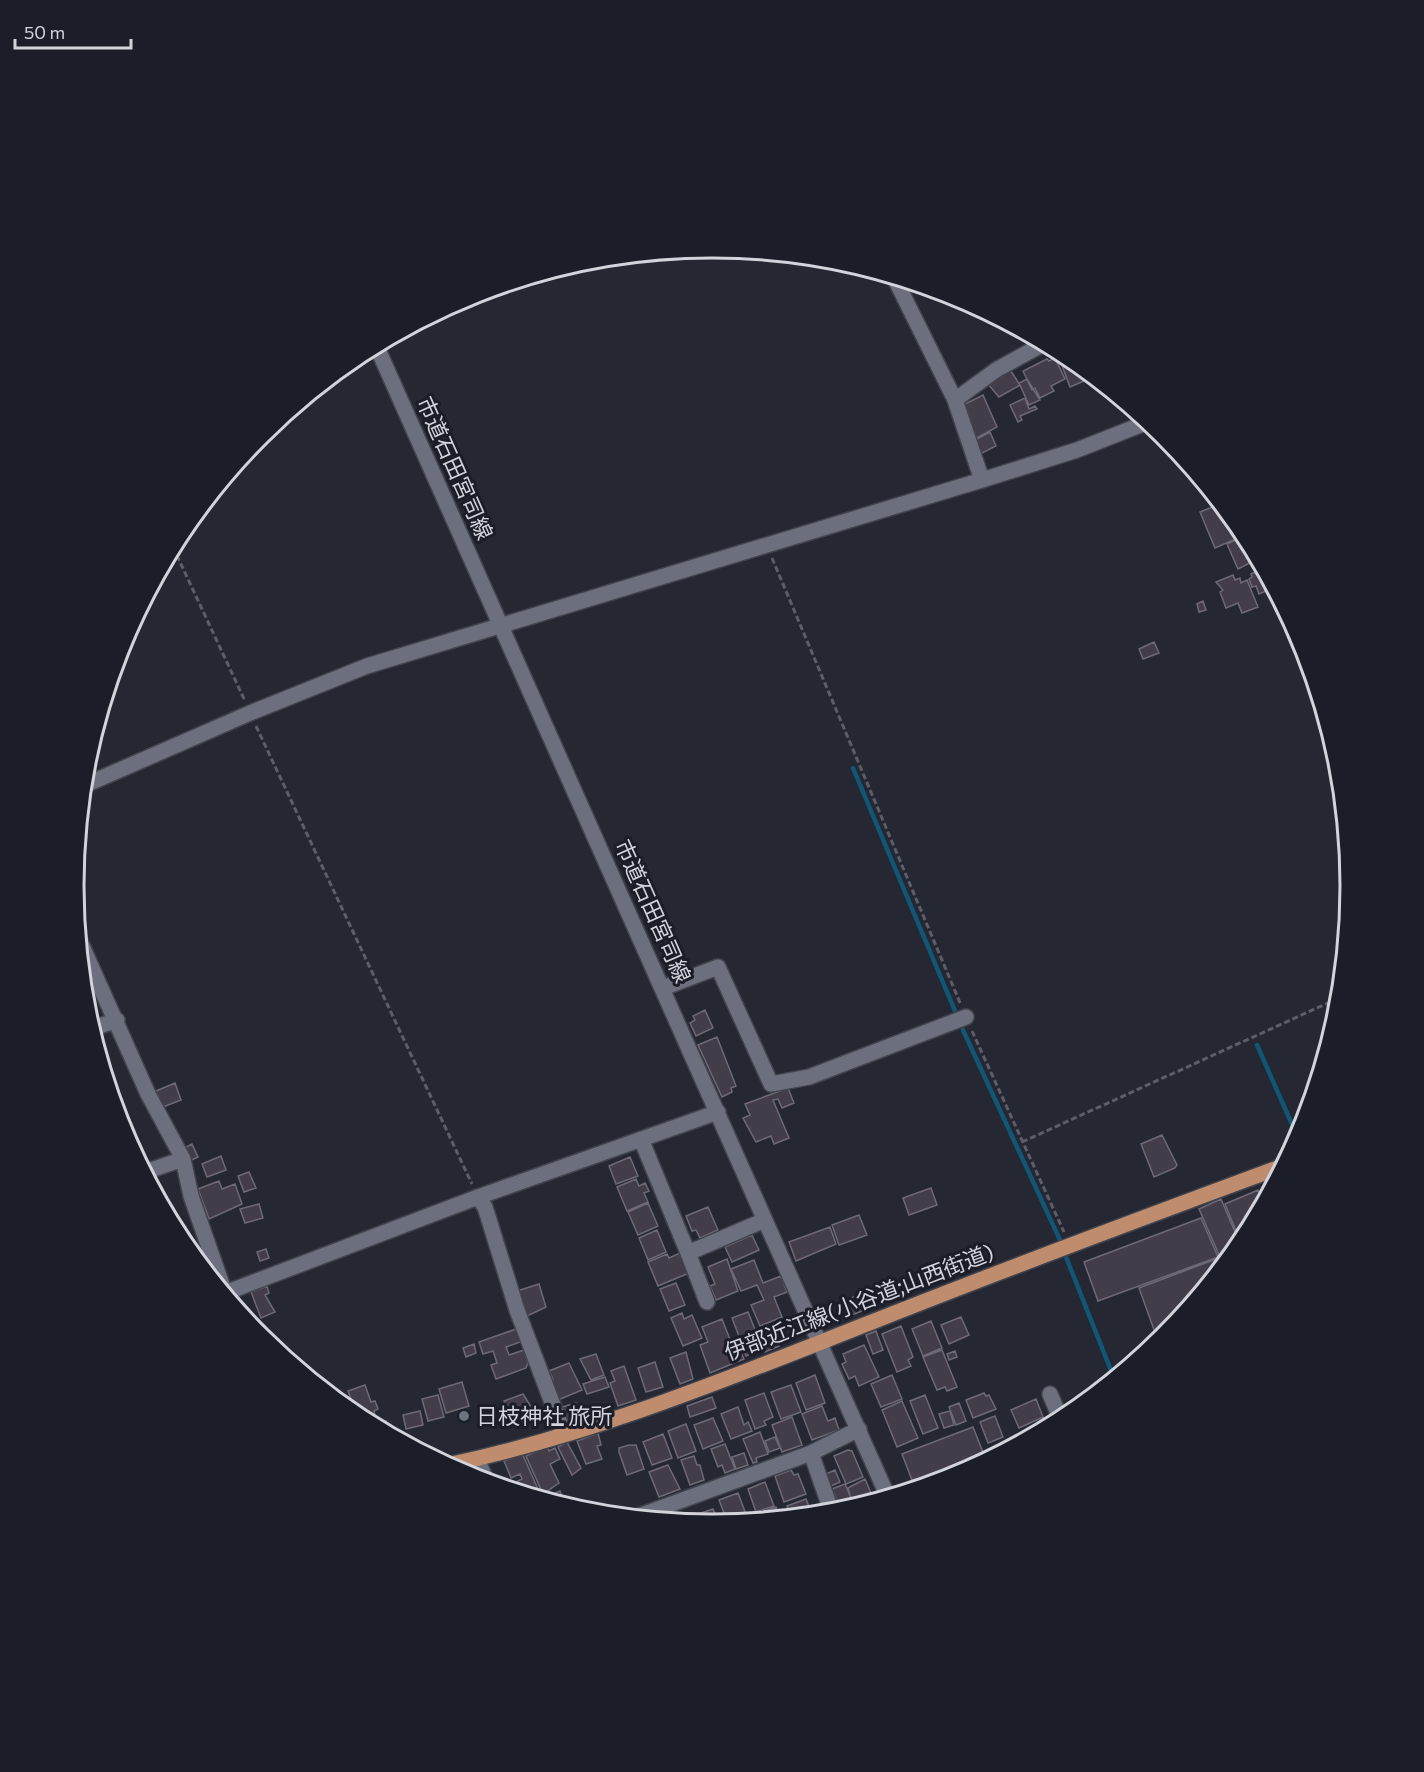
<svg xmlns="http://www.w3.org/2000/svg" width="1424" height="1772" font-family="Commissioner,'Noto Sans JP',sans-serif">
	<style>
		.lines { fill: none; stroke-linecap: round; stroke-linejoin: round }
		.stream { stroke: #115676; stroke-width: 4.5 }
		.building { fill: #423d49; stroke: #6e6977; stroke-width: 1.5 }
		.minor-casing { stroke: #41434d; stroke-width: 18 }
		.major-casing { stroke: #41434d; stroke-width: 18 }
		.path { stroke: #5c5d68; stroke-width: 3; stroke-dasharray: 6 3; stroke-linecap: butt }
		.minor { stroke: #6c6f7d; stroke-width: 15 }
		.major { stroke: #bf8d6e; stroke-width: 15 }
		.worship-dot { fill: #6b7280; stroke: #1b1d29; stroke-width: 2 }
		.labels { text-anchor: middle; stroke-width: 6; stroke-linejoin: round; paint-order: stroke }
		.street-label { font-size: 22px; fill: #d2d3db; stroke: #1b1d29 }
		.poi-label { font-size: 22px; fill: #d2d3db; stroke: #1b1d29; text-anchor: start }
		.rim { fill: none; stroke: #d2d3db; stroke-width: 3 }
	</style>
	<rect width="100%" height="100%" fill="#252733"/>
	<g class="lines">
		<path class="stream" d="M853,768L955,1011
			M963,1030L1060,1240
			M1257,1045L1298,1138
			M1064,1252L1114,1378"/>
	</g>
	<path class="building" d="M1056,349L1067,355L1091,378L1070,387Z
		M1055,358L1065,379L1051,386L1054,391L1040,398L1035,388L1032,390L1023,371L1047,359L1049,361Z
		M1009,368L1020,385L999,397L987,383Z
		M1027,379L1040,400L1029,405L1019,383Z
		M983,395L997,427L975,439L959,407Z
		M1025,398L1029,409L1035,406L1037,409L1020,416L1022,420L1018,422L1010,405Z
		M990,432L996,446L982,453L975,440Z
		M1197,476L1208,489L1200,492L1194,477Z
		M1220,504L1245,535L1215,548L1200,512Z
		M1245,536L1258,559L1238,569L1227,544Z
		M1263,569L1273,588L1259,594L1256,586L1252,587L1249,579L1252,577L1251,574Z
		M1233,575L1235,580L1240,578L1241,583L1247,580L1258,607L1242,613L1238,603L1226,608L1220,592L1223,590L1216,582Z
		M1203,601L1206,610L1199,612L1197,604Z
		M1154,642L1159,653L1143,659L1139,649Z
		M705,1010L713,1028L696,1036L690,1023L695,1020L693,1016Z
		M717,1037L736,1086L731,1088L732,1092L722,1097L698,1045Z
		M175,1083L181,1100L163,1107L156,1091Z
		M788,1088L794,1103L782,1108L778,1099L773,1100L789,1138L774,1144L771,1136L756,1142L743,1118L750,1115L745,1104Z
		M1162,1135L1177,1165L1175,1168L1154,1177L1141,1144Z
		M192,1144L198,1157L188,1162L182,1149Z
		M221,1156L226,1170L207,1177L202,1164Z
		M630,1157L638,1176L616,1184L609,1166Z
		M249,1172L256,1188L244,1192L238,1176Z
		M636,1179L639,1186L645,1183L649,1191L644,1193L648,1202L627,1211L617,1187Z
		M219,1181L222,1189L235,1184L242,1204L209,1219L198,1189Z
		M931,1188L937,1205L909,1215L903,1198Z
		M1258,1190L1263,1203L1241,1243L1225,1204Z
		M1221,1199L1240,1244L1235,1250L1220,1257L1199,1209Z
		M648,1203L658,1226L638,1235L628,1212Z
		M259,1204L263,1218L245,1223L240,1209Z
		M708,1207L718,1230L700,1238L696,1230L692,1231L686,1216Z
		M859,1215L867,1235L839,1245L832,1225Z
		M1201,1218L1218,1257L1098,1301L1084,1262Z
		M830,1227L836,1244L796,1261L789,1242Z
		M657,1230L666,1252L648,1260L639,1238Z
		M752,1235L759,1250L732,1262L725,1247Z
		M266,1249L269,1258L260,1261L257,1252Z
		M680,1253L689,1273L658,1286L648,1262L667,1254L669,1258Z
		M1232,1253L1163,1338L1158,1341L1139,1288Z
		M727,1259L738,1291L716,1300L710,1286L715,1284L708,1267Z
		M754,1260L763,1283L781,1276L787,1292L774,1297L782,1317L760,1326L751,1305L764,1300L757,1285L741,1291L731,1269Z
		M893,1282L899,1297L849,1316L843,1301Z
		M676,1283L685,1305L669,1311L660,1289Z
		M539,1284L546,1307L525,1317L517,1291Z
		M267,1286L269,1293L265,1295L275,1312L261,1318L251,1292Z
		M748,1312L756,1332L740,1339L732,1318Z
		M682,1313L684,1319L692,1315L702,1338L683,1346L671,1318Z
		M961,1317L969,1335L949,1344L941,1325Z
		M722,1319L731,1342L736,1340L744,1359L710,1373L700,1345L708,1342L702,1327Z
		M931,1321L942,1348L923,1356L912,1329Z
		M901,1326L913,1357L908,1360L911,1366L897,1372L882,1334Z
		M519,1328L523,1341L506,1347L509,1355L524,1350L528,1363L526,1368L496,1379L491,1365L497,1363L493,1351L483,1354L479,1342Z
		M876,1331L883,1350L873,1354L866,1335Z
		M773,1332L779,1346L765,1352L760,1338Z
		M759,1337L763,1349L746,1356L741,1344Z
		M474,1344L476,1353L466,1357L463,1348Z
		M864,1345L879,1377L859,1386L855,1376L849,1379L842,1364L846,1362L843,1354Z
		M942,1350L957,1387L947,1391L945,1387L937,1390L923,1357Z
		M955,1351L957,1357L949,1360L947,1354Z
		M686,1352L693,1379L680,1384L670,1358Z
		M596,1354L604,1375L591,1380L580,1359Z
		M655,1362L663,1387L646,1392L638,1368Z
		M569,1363L582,1390L558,1400L550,1380L553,1379L549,1371Z
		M624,1366L636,1400L618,1406L610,1383L615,1381L611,1371Z
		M815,1375L825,1403L806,1410L796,1383Z
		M892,1375L902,1399L881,1407L871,1384Z
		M605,1377L609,1387L587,1394L583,1384Z
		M462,1382L469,1406L446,1413L439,1389Z
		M365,1385L371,1402L375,1401L378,1409L374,1411L376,1420L368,1422L357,1416L348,1391Z
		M791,1385L801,1412L781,1419L771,1392Z
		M764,1393L773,1417L764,1421L766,1425L755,1429L745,1400Z
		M984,1393L986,1396L989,1395L996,1409L973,1418L966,1400Z
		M523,1394L533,1410L510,1419L504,1401Z
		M438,1395L444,1417L428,1421L422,1399Z
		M925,1395L938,1428L923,1434L910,1401Z
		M712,1397L716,1408L690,1417L687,1406Z
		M1036,1399L1043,1417L1019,1428L1011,1410Z
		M902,1401L918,1438L897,1447L882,1410Z
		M576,1403L580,1418L566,1422L562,1407Z
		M959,1403L966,1421L956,1425L949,1407Z
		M822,1406L828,1421L835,1418L839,1430L812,1440L802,1414Z
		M738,1407L744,1425L748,1422L752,1431L731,1439L721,1414Z
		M420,1411L423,1425L406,1429L403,1415Z
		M950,1411L954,1425L944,1428L939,1414Z
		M995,1416L1003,1437L988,1443L980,1422Z
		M792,1417L802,1445L782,1452L772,1425Z
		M713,1418L723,1441L703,1449L694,1425Z
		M386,1421L391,1435L374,1426Z
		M686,1424L696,1451L678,1458L668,1431Z
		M973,1427L986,1460L962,1473L915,1488L902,1454Z
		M760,1432L768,1454L756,1458L757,1462L753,1463L743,1439Z
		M598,1433L601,1445L597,1446L602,1459L586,1464L577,1441Z
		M663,1434L672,1458L652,1465L643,1442Z
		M775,1437L780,1448L769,1452L765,1441Z
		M567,1442L581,1468L572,1475L558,1447Z
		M725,1444L735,1469L725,1473L722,1465L718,1467L711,1449Z
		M629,1445H636L644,1469L627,1475L619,1452V1448Z
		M547,1446L549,1451L555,1448L560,1459L550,1464L559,1483L543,1494L526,1456Z
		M1001,1446L1003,1451L993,1456L991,1450Z
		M848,1450L852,1451L863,1477L846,1484L834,1456Z
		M522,1453L541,1496L537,1497L518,1491L514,1483L522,1479L520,1474L511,1478L504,1461Z
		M744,1453L748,1465L736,1469L732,1457Z
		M694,1456L697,1465H700L704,1480L690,1485L681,1460Z
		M668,1465L680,1489L659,1497L649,1472Z
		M791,1470L794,1475L798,1474L806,1494L784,1502L775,1476Z
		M835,1470L840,1482L831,1486L826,1474Z
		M865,1479L874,1500L853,1507L848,1488Z
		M765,1482L774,1506L756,1512L748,1489Z
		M845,1484L851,1498L838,1503L832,1489Z
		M560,1491L563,1499L566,1497L570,1507L546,1500L545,1497Z
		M738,1493L747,1517L728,1523L719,1500Z
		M806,1499L812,1514L791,1517L787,1506Z
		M776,1507L780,1518L759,1520L757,1514Z
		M713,1509L719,1524L695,1523V1515Z
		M669,1514L671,1519L678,1516L680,1521L660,1519Z"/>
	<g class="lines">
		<g class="minor-casing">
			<path id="minor" d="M894,277L955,400L982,480
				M376,345L888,1497
				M955,400L996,370L1045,343
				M83,786L250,713L367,666L982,480L1077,450L1148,422
				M79,939L148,1094L183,1159L191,1196L225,1293L478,1197L718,1112
				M663,988L718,967L771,1084L809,1077L966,1017
				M91,1029L117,1020
				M641,1139L688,1253L765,1220
				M145,1172L183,1159
				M478,1197L485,1207L517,1310L564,1434
				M688,1253L707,1302
				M1050,1394L1061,1420
				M811,1453L832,1513
				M477,1459L487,1482
				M636,1517L811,1453L859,1429"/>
		</g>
		<g class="major-casing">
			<path id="major" d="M447,1465C593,1435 734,1376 872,1322C1008,1268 1145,1217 1283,1166"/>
		</g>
		<path class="path" d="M173,547L245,701
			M772,558L961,1005
			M256,726L472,1184
			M972,1031L1064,1232
			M1022,1142L1339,998"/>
		<use href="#minor" class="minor"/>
		<use href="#major" class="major"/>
	</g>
	<circle class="worship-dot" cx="464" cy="1416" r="6"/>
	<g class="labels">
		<g class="street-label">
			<text transform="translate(455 468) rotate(66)" y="8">市道石田宮司線</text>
			<text transform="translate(653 911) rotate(66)" y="8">市道石田宮司線</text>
			<text transform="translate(859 1302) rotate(-21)" y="8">伊部近江線(小谷道;山西街道)</text>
		</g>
		<g class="poi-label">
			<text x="476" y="1424">日枝神社 旅所</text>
		</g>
	</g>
	<path d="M0 0H1424V1772H0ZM84 886a628 628 0 1 1 1256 0a628 628 0 1 1-1256 0Z" fill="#1b1d29" fill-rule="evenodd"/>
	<path class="rim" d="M84 886a628 628 0 1 1 1256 0a628 628 0 1 1-1256 0Z"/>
	<path d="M15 39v9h116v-9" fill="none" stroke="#d2d3db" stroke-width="3"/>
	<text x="24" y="39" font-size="18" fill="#d2d3db" stroke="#1b1d29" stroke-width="4.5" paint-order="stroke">50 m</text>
</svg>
